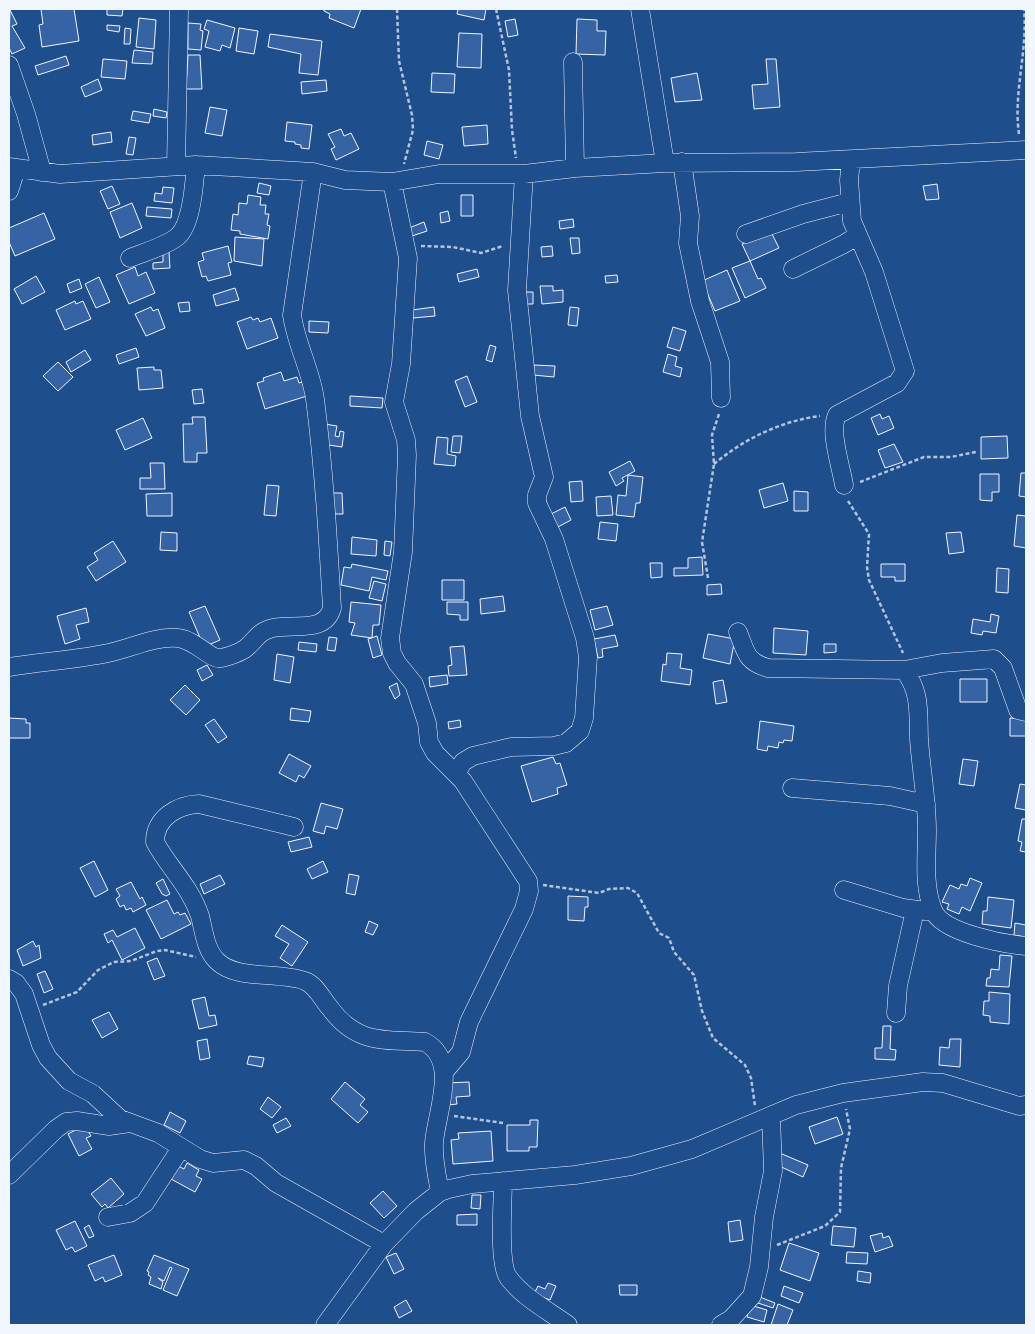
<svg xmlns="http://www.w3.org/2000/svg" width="1035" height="1334" font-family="'Work Sans',sans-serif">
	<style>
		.building { fill: #3563a3; stroke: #f2f6ff }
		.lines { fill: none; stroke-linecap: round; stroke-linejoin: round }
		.minor-casing { stroke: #f2f6ff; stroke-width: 19 }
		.path { stroke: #b3c4dc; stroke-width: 2.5; stroke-dasharray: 4 2.5; stroke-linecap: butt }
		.minor { stroke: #1f4e8c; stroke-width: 18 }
	</style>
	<rect width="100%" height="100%" fill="#1f4e8c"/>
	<path class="building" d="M41,9H74L79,41L42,47L39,25L43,24Z
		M107,9H123L122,16L107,15Z
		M324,9H361L354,28L329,18L330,14L324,11Z
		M458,9H486L484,20L457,14Z
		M10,10L17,24L12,26L25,48L12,54L9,48Z
		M139,18L156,20L154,49L136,47Z
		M515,19L518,35L508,37L505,21Z
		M577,19L597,20V31H606L605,55L576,54Z
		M207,20L235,28L230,48L222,45L220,51L205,47L209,31L204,29Z
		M188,23L201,24L200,30L203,31L201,50L188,49Z
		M107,25L120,26L119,32L107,30Z
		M125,28L131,29L130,44H124Z
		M239,28L258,31L254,54L236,51Z
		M459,33L482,34L481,68L457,67Z
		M270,34L322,41L318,75L299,73L301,54L268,47Z
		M134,50L153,52L152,64L132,63Z
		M188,55H200L202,89H186Z
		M66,56L69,65L38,75L35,66Z
		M103,59L127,61L125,79L101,77Z
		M766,59H776L780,107L754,109L752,85L768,84Z
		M432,73L455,74L454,93L431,92Z
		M697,73L702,100L675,102L671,78Z
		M98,79L102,90L85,97L81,87Z
		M326,80L327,91L302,94L301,82Z
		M210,107L227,110L222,136L205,133Z
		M154,109L167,112L166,118L153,116Z
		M133,111L151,114L149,123L131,120Z
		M287,122L312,125L309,149L301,148V145L295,144V142L285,141Z
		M487,125L488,144L464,146L462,127Z
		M341,129L344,136L351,133L359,149L336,160L331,149L335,147L328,134Z
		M111,132L112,142L93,145L92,135Z
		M129,137L136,138L133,155L126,154Z
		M427,141L443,145L439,159L424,155Z
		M259,183L271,186L269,195L257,193Z
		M937,184L939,199L926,200L923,186Z
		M112,186L120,204L108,209L100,191Z
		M163,187L174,188L172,203L154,201L155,193L162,194Z
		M248,195L261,197L260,205H266L265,214H269L267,225L270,226L268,239L240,234V231L231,230L233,214L238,215L239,203L247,204Z
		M461,195H473V216H461Z
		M132,203L142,228L120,238L110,212Z
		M147,207L172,209L171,218L146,216Z
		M448,211L450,221L441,223L440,213Z
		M44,213L55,239L15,256L9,242V228Z
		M573,219L574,227L560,229L559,221Z
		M424,222L427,231L412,236L409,228Z
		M771,232L779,248L750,261L742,244Z
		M235,237L264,239L262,266L234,261Z
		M570,238H579L580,253L572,254Z
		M228,246L232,262L228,263L231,275L208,281L206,276L202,277L198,262L204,260L202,253Z
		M552,246L553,256L542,257L541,247Z
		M163,252H169L170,268L153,269V263L163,262Z
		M750,261L758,279L761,278L766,288L745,298L732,268Z
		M135,267L138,276L146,272L155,293L129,304L116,275Z
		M477,269L479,277L459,282L457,274Z
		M727,270L740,301L715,311L702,281Z
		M617,275L618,282L606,283L605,276Z
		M36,276L45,292L22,304L14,289Z
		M99,277L110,302L96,308L85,284Z
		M79,279L82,288L70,293L67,284Z
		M540,286H553V291L563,290V302L542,304Z
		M235,288L239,300L216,306L213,295Z
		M526,292H533V304H526Z
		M75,301L76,304L83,301L91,319L65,330L56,310Z
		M189,302L190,311L180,312L178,303Z
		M151,307L153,311L158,309L165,328L146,336L135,314Z
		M434,307L435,316L413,318L412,310Z
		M570,307L579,308L577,326L568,325Z
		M251,317L253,320L258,318L260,322L271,318L278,338L247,349L237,322Z
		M309,321L329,322L328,333L309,332Z
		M673,327L686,331L680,351L667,347Z
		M490,345L496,347L492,362L486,360Z
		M136,348L139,357L119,364L116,355Z
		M85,350L91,360L71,372L66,362Z
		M668,354L677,357L675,366L682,368L680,377L663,372Z
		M58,362L73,377L58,391L43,376Z
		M534,365L555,366L554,377L533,375Z
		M154,367V370H161L163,388L139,390L137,368Z
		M281,372L284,381L297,377L299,383L302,382L307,396L265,409L257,383L264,381L263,378Z
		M467,376L477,402L465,407L455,381Z
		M202,389L204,403L194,404L192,390Z
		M350,396L383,398L382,408L350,406Z
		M880,414L882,419L889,416L894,428L878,435L871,418Z
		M192,417H205L207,453H197V462H184L183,424H193Z
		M143,418L152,438L125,450L116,430Z
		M325,424L337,426L335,436L339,437L340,431L344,432L342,447L322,444Z
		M453,436H462L460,453L451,452Z
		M1007,436L1008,458L981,459V437Z
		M437,437L448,438L447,454L456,456L455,466L434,464Z
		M894,444L903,462L885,468L878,450Z
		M630,461L635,471L622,478L624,481L616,486L609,472Z
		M150,463H164L165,489H140V478H151Z
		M1021,473H1026V497L1019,496Z
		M980,474H999V492H992V501L980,500Z
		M628,475L643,477L640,503H636L634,517L616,515L618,495L626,496Z
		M582,481L583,501L571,502L569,482Z
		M783,483L788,501L764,508L759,490Z
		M267,485L279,486L276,516L264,515Z
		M794,491L808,492V511H794Z
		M172,493V516H147L146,494Z
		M329,493H342L343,514H330Z
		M611,496L613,515L597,516L596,497Z
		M565,507L571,520L556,528L549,515Z
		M1017,515L1026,516V548L1014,546Z
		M600,522L618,524L616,541L598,539Z
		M161,532L177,533V551L160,550Z
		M961,532L964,552L949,554L946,533Z
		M352,537L377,540L376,556L351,554Z
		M113,541L126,562L96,581L87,567L98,560L94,553Z
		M385,541L392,542L390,556L384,555Z
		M702,557L703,575L674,576V568H688V558Z
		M650,563H662V577L651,578Z
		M352,564L388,571L386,580L372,577L369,591L341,585L344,567L351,568Z
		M881,564H905V581H895V577H881Z
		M997,568L1009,569L1008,593L996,592Z
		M442,580H464V600H442Z
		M374,581L386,584L382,601L369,598Z
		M721,584L722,594L707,595V585Z
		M503,596L505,611L481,614L480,599Z
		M351,602L381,605L379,625H373L372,638L351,635L355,623L349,622Z
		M447,602H468V620H460V615L447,614Z
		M205,606L220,640L204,647L189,612Z
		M607,606L613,625L595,630L590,610Z
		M86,608L89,622L76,625L80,639L65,644L57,616Z
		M991,614L999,616L996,633L983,631L982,635L971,633L973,619L990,622Z
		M774,628L808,631L806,655L773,653Z
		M708,634L735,639L730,664L703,658Z
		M615,635L618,646L602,649L603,657L598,658L594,639Z
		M377,636L382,655L373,658L368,639Z
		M329,637L337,638L335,651L327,650Z
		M299,642L317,644L316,652L298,650Z
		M824,644H836V652L824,653Z
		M464,646L467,675L449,676L448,666L452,665L450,647Z
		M667,653L682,654L680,668L692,670L690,685L661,681L663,664L666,665Z
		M277,654L294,657L290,683L274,680Z
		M207,665L213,675L202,681L197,670Z
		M447,675L448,684L430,687L429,677Z
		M960,679H987V702H960Z
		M723,680L727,702L716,704L713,682Z
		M397,683L400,695L395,699L389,687Z
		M185,685L200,700L186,715L170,700Z
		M291,708L311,711L309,722L290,720Z
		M9,718L26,719V723H30V738H9Z
		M1010,718L1026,719V736H1010Z
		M214,719L227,737L218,743L205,725Z
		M460,720L461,727L449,729L448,722Z
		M760,721L794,726L792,741L784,740L783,743L779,742L778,748L768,746L767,751L757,749Z
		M289,754L311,766L304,778L299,775L296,782L279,773Z
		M553,757L556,764L560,763L567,785L557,788L558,794L532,802L521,766Z
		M963,759L978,761L974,786L959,784Z
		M1020,784L1026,785V810L1015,808Z
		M321,803L343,809L337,829L326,826L324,834L313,831Z
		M1022,819H1026V852L1020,851L1022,842L1018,841Z
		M309,837L312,847L291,852L288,842Z
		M94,861L108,890L95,897L80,868Z
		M323,861L328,872L312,879L307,869Z
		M349,874L359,876L355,895L346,893Z
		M220,875L225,884L204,894L200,884Z
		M970,878L982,883L970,911L962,907L959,914L947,909L949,904L942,902L950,885L959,889L961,884L967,886Z
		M163,879L170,894L166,896L162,894L156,883Z
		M131,882L140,899L142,897L146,905L133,912L131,908L126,910L124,905L120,907L116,899L120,896L116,889Z
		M568,896L588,897V907H585L584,921L568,920Z
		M988,897L1014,900L1011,928L982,924L983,911H987Z
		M167,900L174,914L178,912L180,915L185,913L191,924L161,939L146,910Z
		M369,921L378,925L373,935L365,932Z
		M1015,923L1026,925V937L1014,935Z
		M282,925L308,942L292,966L280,958L289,944L275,936Z
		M135,928L145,948L122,960L112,940L108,943L104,934L113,930L117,937Z
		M33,941L36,947L39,945L41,958L23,966L17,950Z
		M1000,955L1012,956L1009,987L986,986L987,978H990L991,969L999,970Z
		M157,958L165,976L154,980L147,962Z
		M45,971L53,989L44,993L37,974Z
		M989,992L1010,994L1009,1024L990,1022V1016L983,1015L984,1001H989Z
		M205,997L209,1016L215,1015L217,1025L199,1029L192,1000Z
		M109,1012L118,1029L102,1038L92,1020Z
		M883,1026H891L890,1049L896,1050L895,1060L875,1059V1048H882Z
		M207,1039L210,1058L200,1060L197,1041Z
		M950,1039H961L960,1067L939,1065L940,1047L949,1048Z
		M249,1056L264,1058L262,1067L247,1064Z
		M345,1082L365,1099L360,1105L368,1112L358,1123L331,1099Z
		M469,1082L470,1096L456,1097L457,1104L448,1105L447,1083Z
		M268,1097L281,1107L272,1118L260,1109Z
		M170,1112L186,1121L180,1133L164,1125Z
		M837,1117L843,1134L815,1144L809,1127Z
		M286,1118L291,1126L277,1133L273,1125Z
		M530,1120H538L537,1147H529V1151H507V1125H530Z
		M85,1125L91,1136L86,1138L92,1149L79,1156L68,1134Z
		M491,1131L493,1161L453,1164L451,1140L459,1139L458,1133Z
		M782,1154L808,1165L803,1177L777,1165Z
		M187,1163L199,1170L196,1176L202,1179L195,1192L171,1179L178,1166L184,1169Z
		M111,1178L124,1194L108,1208L105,1204L102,1207L91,1194Z
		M383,1191L397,1206L384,1218L370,1203Z
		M472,1195H481L480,1209L471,1208Z
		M477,1214V1225H457V1215Z
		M740,1220L743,1240L730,1242L728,1222Z
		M75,1221L87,1246L75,1252L72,1247L66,1250L56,1230Z
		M89,1225L94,1236L89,1238L84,1228Z
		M833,1226L856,1228L854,1247L831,1245Z
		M882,1233L883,1238L889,1236L893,1246L875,1252L870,1236Z
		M789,1243L819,1253L810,1281L780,1270Z
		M847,1252L868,1253L867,1264L846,1263Z
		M396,1253L404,1269L394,1274L386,1257Z
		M114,1255L122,1275L105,1282L103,1277L95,1281L88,1265Z
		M154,1255L189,1269L177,1296L163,1290L172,1268L170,1267L164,1281L158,1278L163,1282L161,1289L149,1284L151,1277L148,1275L149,1272L147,1271Z
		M858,1271L871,1273L870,1283L857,1281Z
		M548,1283L556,1286L550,1300L534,1294L538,1286L545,1289Z
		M619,1285H637V1295H620Z
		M784,1286L803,1293L799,1303L781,1296Z
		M760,1297L775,1303L773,1308L758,1303Z
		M406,1300L412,1311L399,1318L394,1307Z
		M778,1304L793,1310L787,1325H771Z
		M750,1305L767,1310L764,1322L747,1317Z"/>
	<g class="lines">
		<g class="minor-casing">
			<path id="minor" d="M640,9L665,163
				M573,62L575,168
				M9,65L26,114L42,172
				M682,162L690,216L688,243L700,301L720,362L721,398
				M176,166L179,9
				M9,167L60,174L196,165L313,172L345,180L392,182L439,174H524L575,168L665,163L796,162L1026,150
				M392,182L408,258L401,364L394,402L406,440L407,455L403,552L390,638L392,653L397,663L414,684L427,723L429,742L435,753L463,781L528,881L529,891L524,909L469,1022L461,1052L444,1072
				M9,191L16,169
				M746,234L803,214L849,202
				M130,258C145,252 164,247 177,237C192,225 194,184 196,165
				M793,269L844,244L858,235
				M844,485C841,466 829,432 837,415L897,383L905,371L874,272L852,221L849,180L851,160
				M738,632C746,652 746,662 768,668L904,670L942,663L994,659L1003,668L1018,710L1026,712
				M9,667C40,662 72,660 103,654C128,650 152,636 178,638C196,640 210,660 221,658C228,657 241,652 246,648C257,639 257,632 273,628C293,623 325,634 332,608C328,539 324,469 315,399C311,370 296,344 292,315L313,172
				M904,670C921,692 918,712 919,739C921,769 927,800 927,830C927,857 923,885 933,910C942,933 1004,944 1026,946
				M456,774L463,762L473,756L511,747L554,746L566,743L580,731L584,718L588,657L585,638L554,539L537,503V495L544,477L530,416L517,290L524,174
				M792,788L890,796L926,804
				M294,827L199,804C177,805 155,818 155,842C169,868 190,886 200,916C204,931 205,949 217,961C237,981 280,971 305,981C316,985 322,999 330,1008C357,1045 384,1039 425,1042C460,1061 436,1113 434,1143C433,1160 437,1176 440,1192
				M844,890L903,908L926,911
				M9,979L16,983L24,994L41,1045L48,1058L69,1081L93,1094L120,1119L158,1133L200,1159L213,1163L244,1160L256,1166L276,1183L384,1244
				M896,1013L898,986L915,910
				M9,1175L56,1129L66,1122L77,1121L109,1126L130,1123
				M503,1181C503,1201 498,1262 508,1277C522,1297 549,1311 568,1325
				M108,1217L130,1213L145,1203L181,1148
				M325,1325L384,1244L416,1211L440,1192L449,1189L472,1184L575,1175L631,1166L692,1149L796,1105L843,1093L923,1082L943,1083L1019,1106L1026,1105
				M721,1325L731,1319L752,1296L759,1267L764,1217L773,1171L771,1116"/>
		</g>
		<path class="path" d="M397,9L399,61L412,115L413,130L404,164
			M496,9L509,70L512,130L516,158
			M1019,134C1013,92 1028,51 1024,9
			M421,246L453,247L481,253L503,246
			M714,464C744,439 781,421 820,416
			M860,482L924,457H951L976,452
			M848,501L869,534L867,567L869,580L903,653
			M708,578L702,542L714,464L712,435L719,414
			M543,885L599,893L609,889L628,888L637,893L659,933L669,938L674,952L694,975L702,1011L713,1038L745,1065L751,1078L755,1106
			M43,1005L77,992L98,970L114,962L131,961L157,951L165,950L196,957
			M454,1116L503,1123
			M777,1245L825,1226L840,1212L841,1168L850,1129L846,1109"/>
		<use href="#minor" class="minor"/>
	</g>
	<rect width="1035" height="1334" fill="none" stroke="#f2f6ff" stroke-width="20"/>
</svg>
